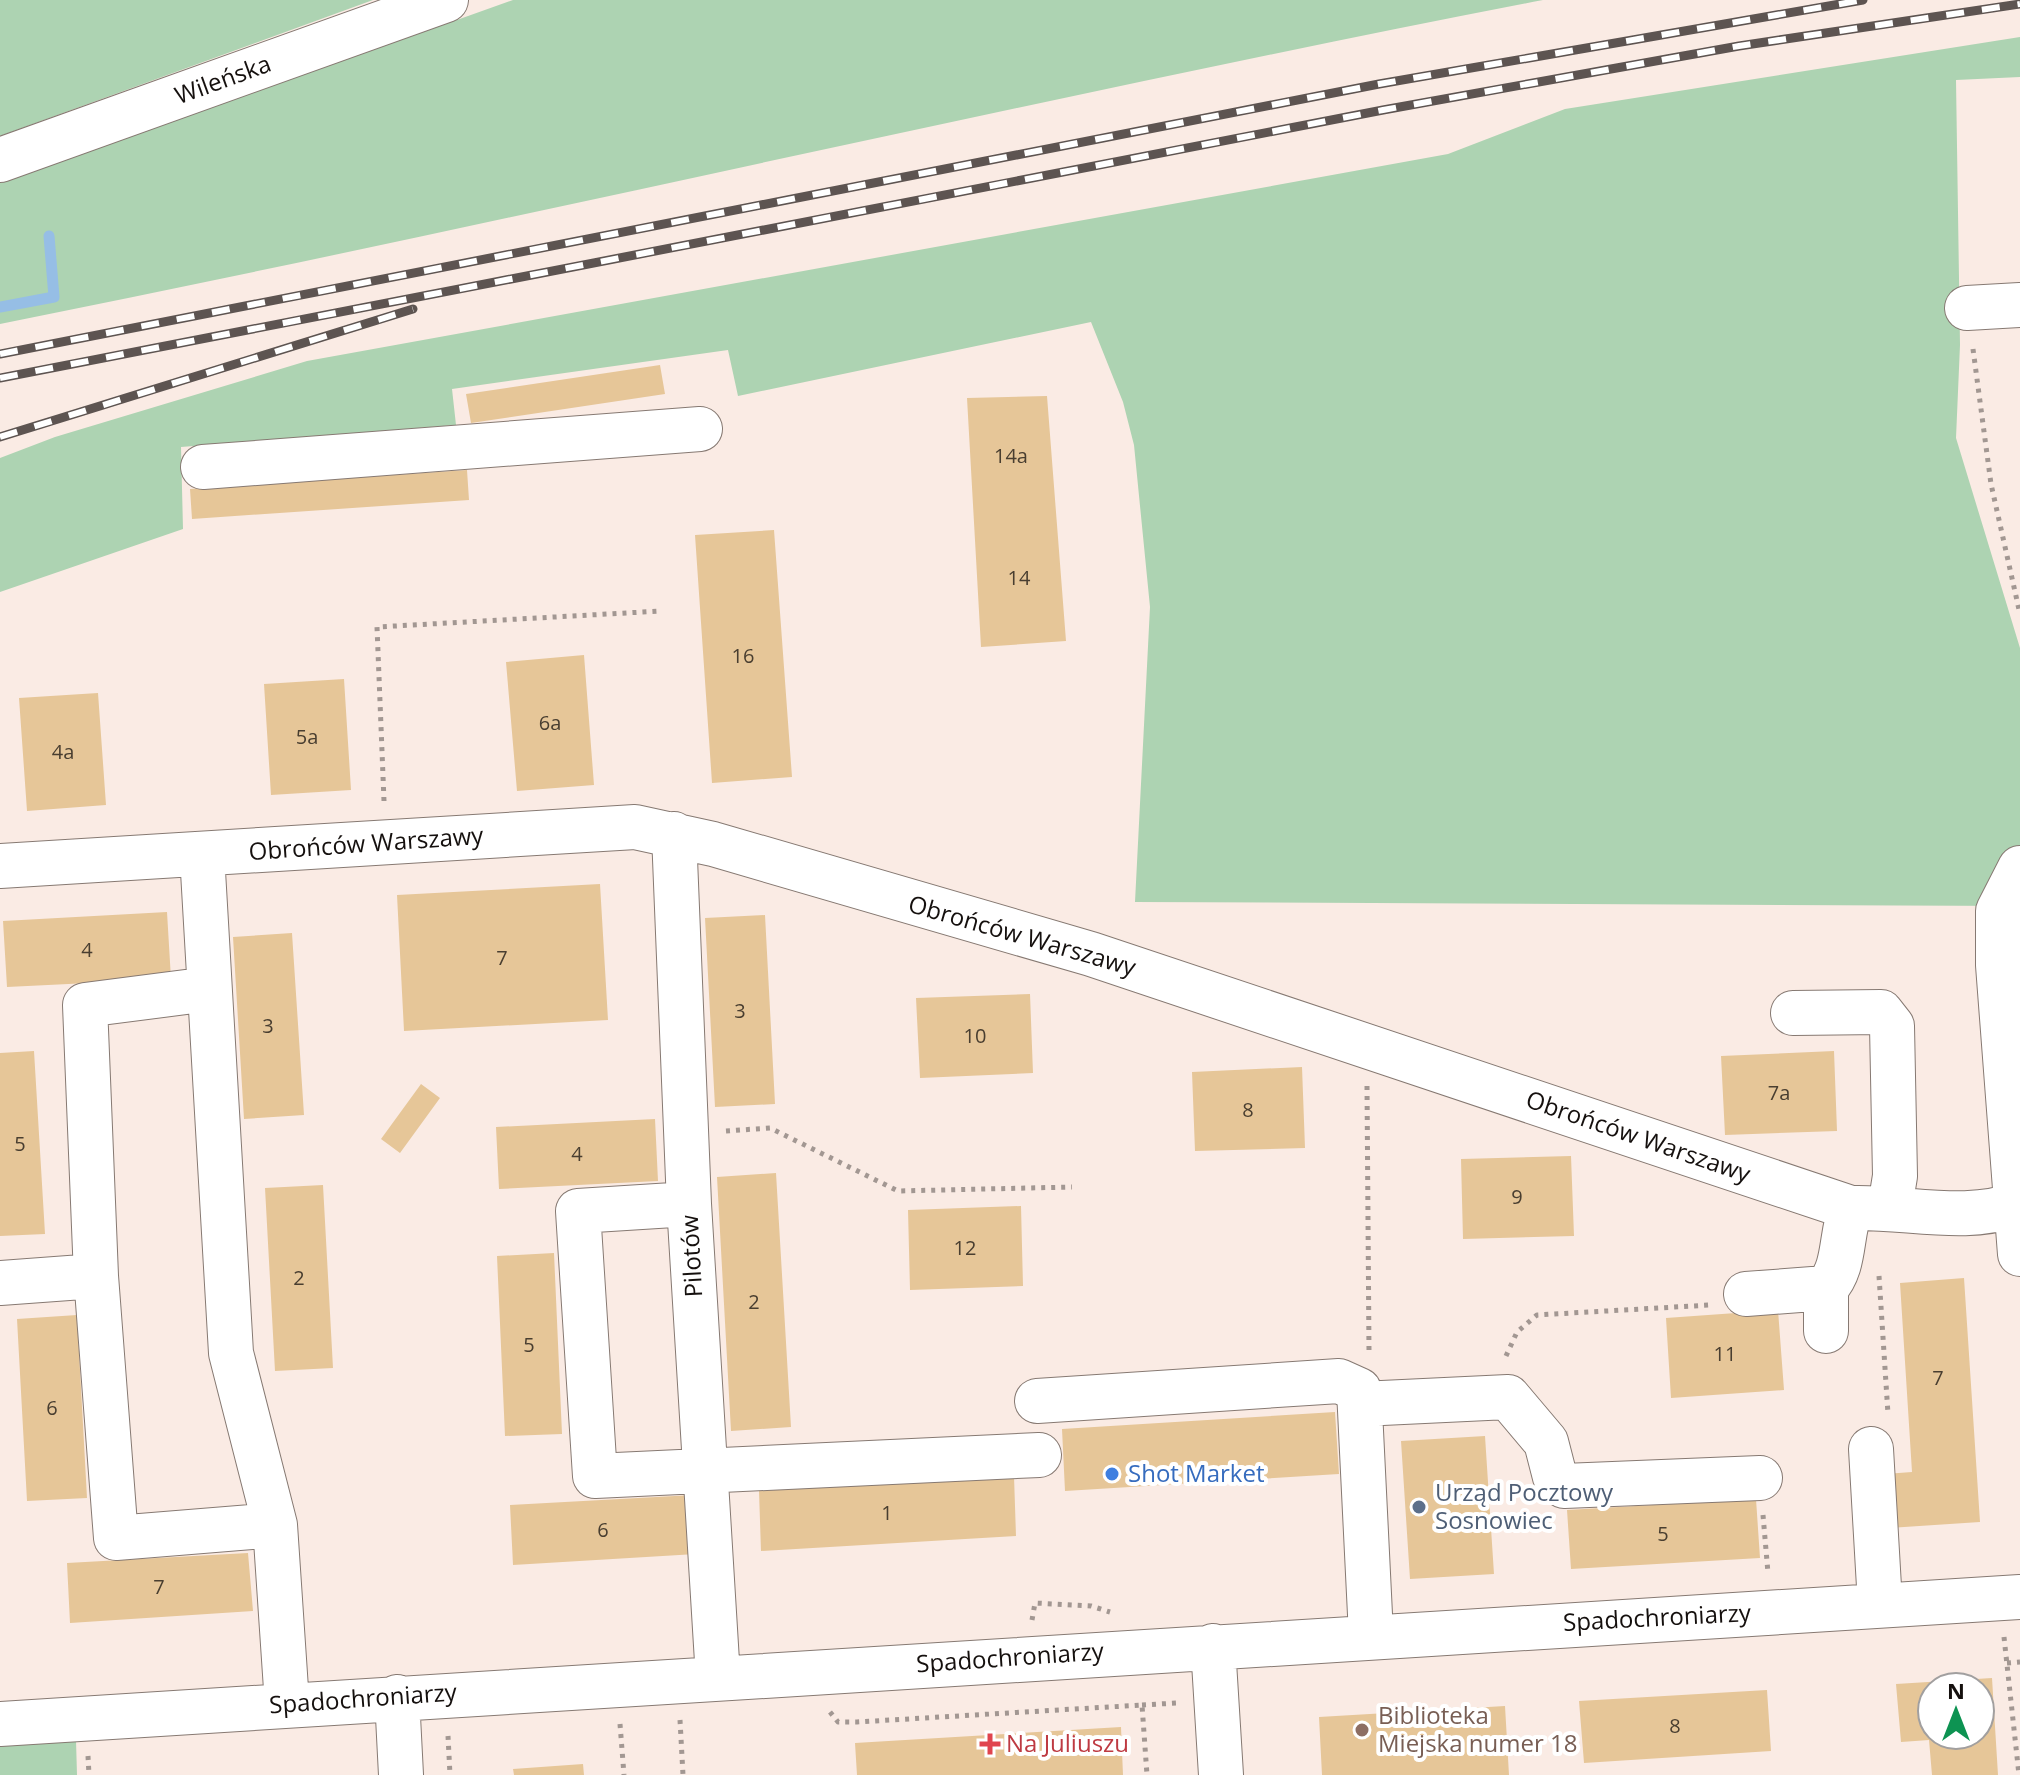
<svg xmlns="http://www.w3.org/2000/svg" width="2020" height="1775" font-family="'Open Sans',sans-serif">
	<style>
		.green { fill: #add3b2 }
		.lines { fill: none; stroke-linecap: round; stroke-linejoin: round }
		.stream { stroke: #96bee5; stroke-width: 11 }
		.building { fill: #e6c698; fill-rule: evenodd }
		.minor-casing { stroke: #867972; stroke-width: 46 }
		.path { stroke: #a29792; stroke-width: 5; stroke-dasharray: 4 6; stroke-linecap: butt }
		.minor { stroke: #fff; stroke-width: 44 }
		.rail-casing { stroke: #5d5451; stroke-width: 9 }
		.rail { stroke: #fff; stroke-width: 6; stroke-dasharray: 18; stroke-linecap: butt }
		.shop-dot { fill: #3f7fe0; stroke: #fff; stroke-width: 3 }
		.service-dot { fill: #5c6f8a; stroke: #fff; stroke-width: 3 }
		.education-dot { fill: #8d6e63; stroke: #fff; stroke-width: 3 }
		.health-dot { fill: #e0444e; stroke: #fff; stroke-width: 3 }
		.labels { text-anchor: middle; stroke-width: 8; stroke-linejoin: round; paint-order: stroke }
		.number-label { font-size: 20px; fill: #493e30 }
		.street-label { font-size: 24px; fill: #15100e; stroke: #fff }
		.shop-label { font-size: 24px; fill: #366cbe; stroke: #fff; text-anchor: start }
		.service-label { font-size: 24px; fill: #4e5e75; stroke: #fff; text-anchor: start }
		.education-label { font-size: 24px; fill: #785e54; stroke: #fff; text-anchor: start }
		.health-label { font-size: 24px; fill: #be3a42; stroke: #fff; text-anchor: start }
	</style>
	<rect width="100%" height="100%" fill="#faebe4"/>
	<path class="green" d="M0,0H373L0,136Z
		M513,0H1543C1027,100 515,221 0,324V183Z
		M2020,37V77L1956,80L1960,345L1956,438L2020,648V906L1135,902L1150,607L1134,445L1123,402L1091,322L738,396L728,350L452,389L456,425L181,447L183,529L0,592V458L55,437L307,361L1448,154L1565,109Z
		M76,1740L77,1775H0V1745Z"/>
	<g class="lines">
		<path class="stream" d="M0,307L54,297L49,236"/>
	</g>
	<path class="building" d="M660,365L665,394L471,423L466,394Z
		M1047,396L1066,641L981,647L967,398Z
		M467,470L469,500L192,519L190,489Z
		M774,530L792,777L712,783L695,535Z
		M584,655L594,785L517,791L506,662Z
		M344,679L351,790L271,795L264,684Z
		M98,693L106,805L27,811L19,698Z
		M600,884L608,1020L404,1031L397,895Z
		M167,912L171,979L7,987L3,921Z
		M765,915L775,1104L715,1107L705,918Z
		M292,933L304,1115L244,1119L233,937Z
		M1030,994L1033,1073L920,1078L916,998Z
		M34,1051L45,1234L0,1236V1053Z
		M1834,1051L1837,1131L1725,1135L1721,1056Z
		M1302,1067L1305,1148L1195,1151L1192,1072Z
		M421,1084L440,1098L400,1153L381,1139Z
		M655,1119L658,1181L499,1189L496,1127Z
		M1571,1156L1574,1236L1463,1239L1461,1159Z
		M776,1173L791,1427L731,1431L717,1177Z
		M323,1185L333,1368L275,1371L265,1188Z
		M1021,1206L1023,1286L910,1290L908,1210Z
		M554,1253L562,1434L505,1436L497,1256Z
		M1964,1278L1980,1522L1889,1528L1885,1474L1912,1472L1900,1283Z
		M1778,1310L1784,1390L1671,1398L1666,1318Z
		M77,1315L87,1498L27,1501L17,1319Z
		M1335,1412L1339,1474L1065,1491L1062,1429Z
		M1485,1436L1494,1574L1410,1579L1401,1441Z
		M1014,1476L1016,1536L761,1551L759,1491Z
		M693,1495L696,1554L513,1565L510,1505Z
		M1756,1499L1760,1558L1571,1569L1567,1510Z
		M248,1553L253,1611L70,1623L67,1563Z
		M1992,1678L1998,1775H1932L1929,1740L1901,1742L1896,1684ZM1932,1687H1980V1735H1932Z
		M1767,1690L1771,1751L1584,1763L1579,1701Z
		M1505,1706L1509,1775H1322L1319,1717Z
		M1121,1727L1123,1775H857L855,1743Z
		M583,1764L584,1775H514L513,1769Z"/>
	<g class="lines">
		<g class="minor-casing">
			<path id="minor" d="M0,160L446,0
				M1967,308L2020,305
				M203,467L700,429
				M674,834L689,1204L718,1678
				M202,854L231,1353L275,1525L287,1704
				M0,866L635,827L713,844L1091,954L1851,1208C1907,1206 1966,1224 2020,1203
				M2020,868L1998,911V965L2020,1254
				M209,989L85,1005L96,1276L116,1538L275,1525
				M1793,1013L1881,1012L1892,1026L1895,1176L1890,1207
				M689,1204L578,1211L595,1476L1039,1455
				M0,1283L96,1276
				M1746,1294L1826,1288
				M1826,1331V1288C1846,1267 1840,1235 1851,1208
				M1037,1401L1339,1381L1359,1390L1371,1635
				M1361,1404L1508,1397L1546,1442L1555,1477L1564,1486L1760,1478
				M1871,1449L1880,1604
				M1213,1646L1221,1775
				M397,1697L401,1775
				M0,1724L2020,1597"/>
		</g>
		<path class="path" d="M1973,349L1991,484L2020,614
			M384,801L377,627L661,611
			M1367,1086L1369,1352
			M726,1131L770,1128L898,1191L1072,1187
			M1879,1276L1888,1414
			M1506,1356L1517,1332L1537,1315L1710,1305
			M1763,1515L1768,1573
			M1032,1620L1035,1603L1091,1606L1110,1612
			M2004,1637L2019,1775
			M2007,1663L2020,1662
			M1142,1705L1177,1703
			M830,1712L838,1722H857L1142,1705L1147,1775
			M680,1720L683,1775
			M620,1724L624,1775
			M448,1736L450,1775
			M88,1756L89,1775"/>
		<use href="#minor" class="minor"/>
		<g class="rail-casing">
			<path id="rail" d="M0,354L1379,84L1863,0
				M0,378L1383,110L1739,46L2020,4
				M0,437L413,309"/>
		</g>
		<use href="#rail" class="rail"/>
	</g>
	<circle class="shop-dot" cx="1112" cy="1474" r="8"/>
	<circle class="service-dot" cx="1419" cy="1507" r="8"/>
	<circle class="education-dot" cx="1362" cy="1730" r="8"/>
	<path class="health-dot" d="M986 1732h8v8h8v8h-8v8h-8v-8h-8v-8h8z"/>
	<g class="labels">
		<g class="number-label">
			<text x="1011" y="463">14a</text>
			<text x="1019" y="585">14</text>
			<text x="743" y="663">16</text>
			<text x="550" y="730">6a</text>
			<text x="307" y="744">5a</text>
			<text x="63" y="759">4a</text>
			<text x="87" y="957">4</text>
			<text x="502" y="965">7</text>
			<text x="740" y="1018">3</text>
			<text x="268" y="1033">3</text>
			<text x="975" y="1043">10</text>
			<text x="1779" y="1100">7a</text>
			<text x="1248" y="1117">8</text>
			<text x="20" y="1151">5</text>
			<text x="577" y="1161">4</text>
			<text x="1517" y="1204">9</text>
			<text x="965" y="1255">12</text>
			<text x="299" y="1285">2</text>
			<text x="754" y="1309">2</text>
			<text x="529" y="1352">5</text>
			<text x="1725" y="1361">11</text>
			<text x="1938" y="1385">7</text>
			<text x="52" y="1415">6</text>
			<text x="887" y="1520">1</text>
			<text x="603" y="1537">6</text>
			<text x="1663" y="1541">5</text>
			<text x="159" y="1594">7</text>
			<text x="1675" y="1733">8</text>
		</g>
		<g class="street-label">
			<text transform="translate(223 80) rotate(-20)" y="8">Wileńska</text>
			<text transform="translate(366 844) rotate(-4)" y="8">Obrońców Warszawy</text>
			<text transform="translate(1022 936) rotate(16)" y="8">Obrońców Warszawy</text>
			<text transform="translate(1638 1137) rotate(19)" y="8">Obrońców Warszawy</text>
			<text transform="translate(692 1256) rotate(-93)" y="8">Pilotów</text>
			<text transform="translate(1657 1618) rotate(-3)" y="8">Spadochroniarzy</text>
			<text transform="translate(1010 1658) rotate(-4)" y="8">Spadochroniarzy</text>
			<text transform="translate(363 1699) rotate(-4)" y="8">Spadochroniarzy</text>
		</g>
		<g class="shop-label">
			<text x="1128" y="1482">Shot Market</text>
		</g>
		<g class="service-label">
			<text x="1435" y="1501">Urząd Pocztowy<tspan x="1435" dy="28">Sosnowiec</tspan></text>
		</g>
		<g class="education-label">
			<text x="1378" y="1724">Biblioteka<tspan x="1378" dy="28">Miejska numer 18</tspan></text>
		</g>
		<g class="health-label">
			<text x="1006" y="1752">Na Juliuszu</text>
		</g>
	</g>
	<g transform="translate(1956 1711)"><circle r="38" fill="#ffffff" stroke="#a19f9f" stroke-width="2"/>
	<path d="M0-6L14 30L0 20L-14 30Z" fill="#0d9352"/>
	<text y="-12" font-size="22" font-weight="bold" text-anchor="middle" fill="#15100e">N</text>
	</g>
</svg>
